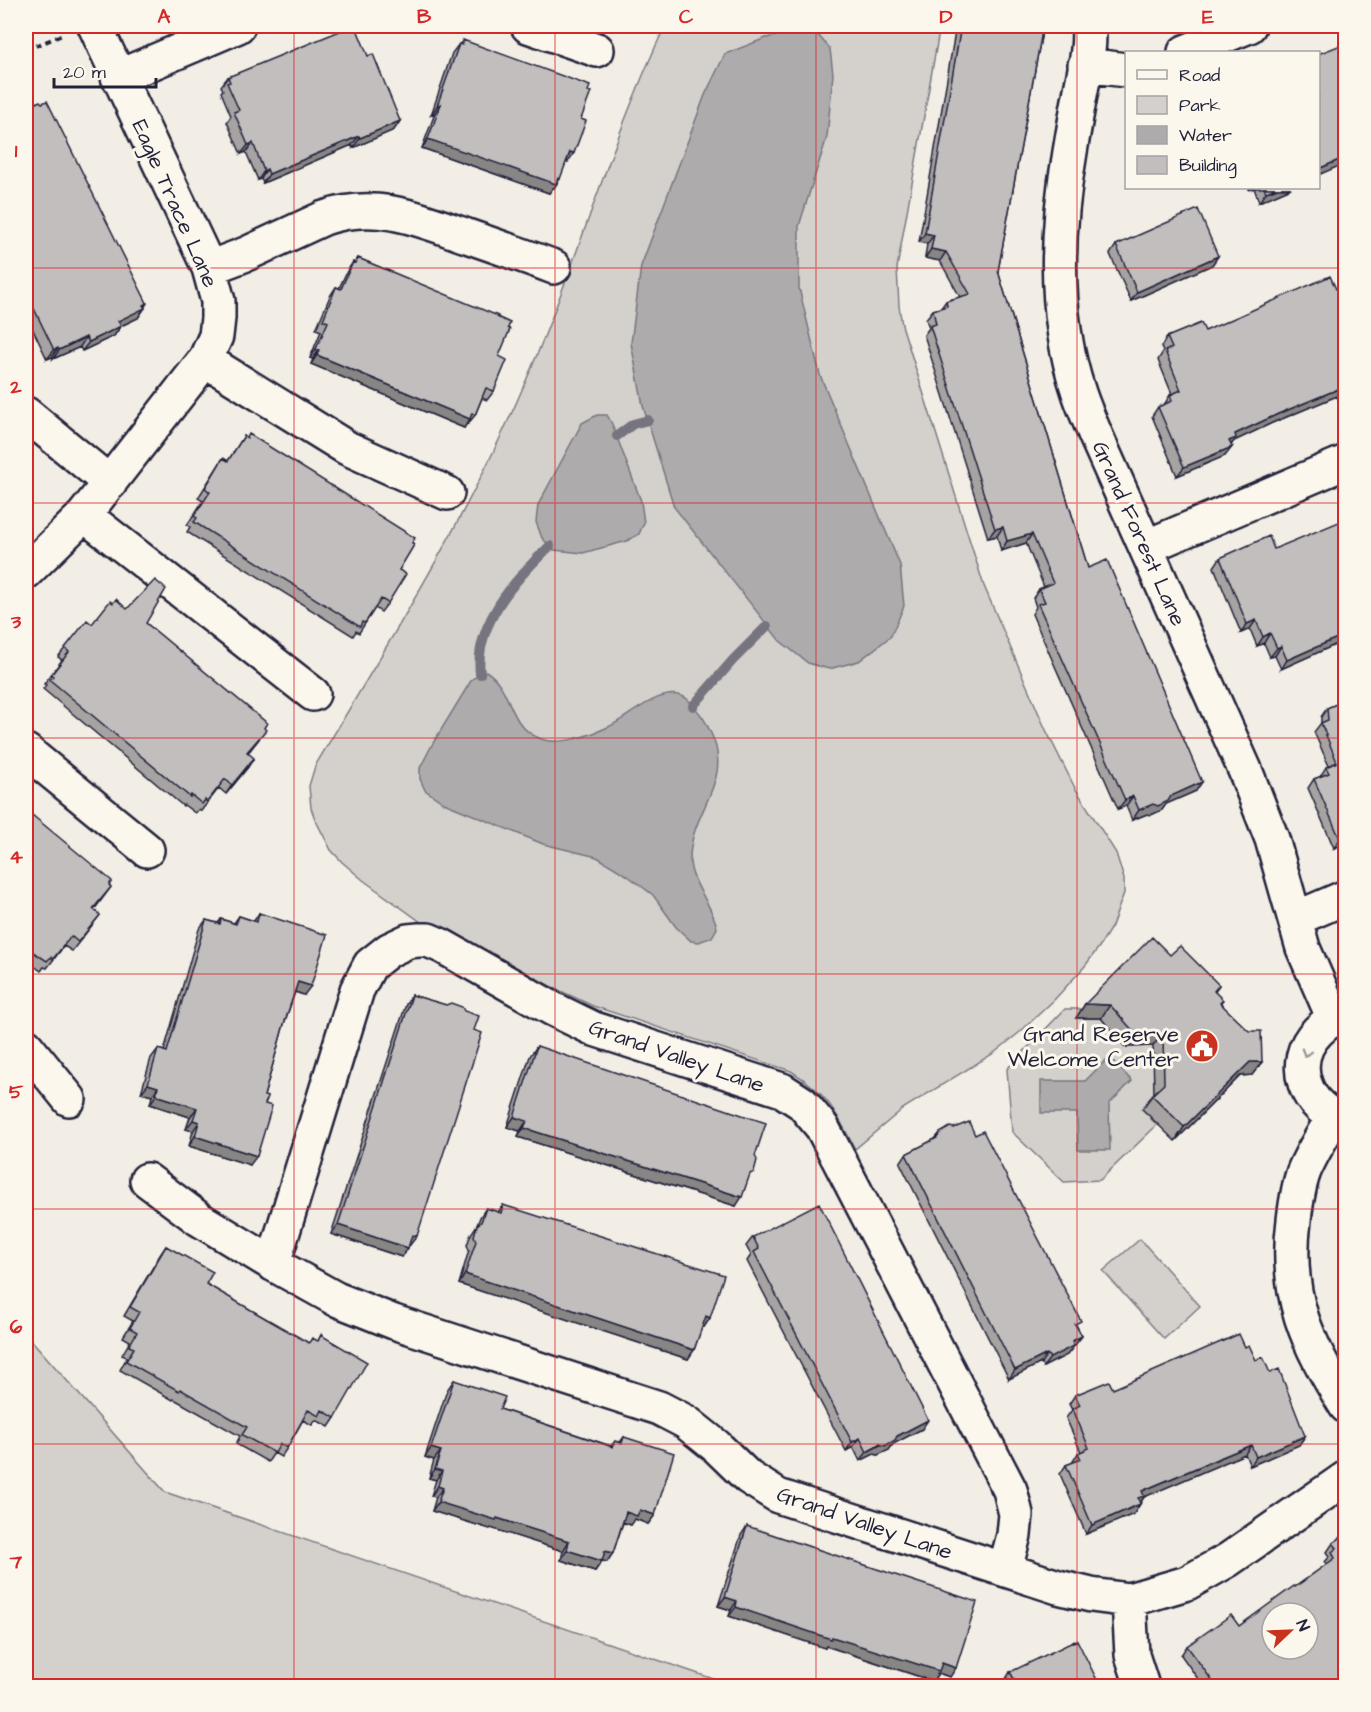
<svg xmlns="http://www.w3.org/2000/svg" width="1371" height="1712" font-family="'Architects Daughter',sans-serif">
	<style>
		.green { fill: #d4d1cc; stroke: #7b7a84; stroke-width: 1.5 }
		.water { fill: #aeabad; stroke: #76747f; stroke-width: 1.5 }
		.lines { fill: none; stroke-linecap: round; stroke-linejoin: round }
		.stream { stroke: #76747f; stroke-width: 10 }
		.minor-casing { stroke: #22223b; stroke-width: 38 }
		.path { stroke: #22223b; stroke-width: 4; stroke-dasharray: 6 4.5; stroke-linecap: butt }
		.minor { stroke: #fbf7ec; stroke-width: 33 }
		.wall { fill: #a7a3a3; stroke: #22223b; stroke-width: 1.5 }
		.shaded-wall { fill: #888585; stroke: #22223b; stroke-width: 1.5 }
		.building { fill: #c2bebe; stroke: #22223b; stroke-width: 1.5; fill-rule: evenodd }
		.oneway { stroke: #99979c }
		.grid { fill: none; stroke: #d62828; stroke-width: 1.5; stroke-opacity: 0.55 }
		.labels { text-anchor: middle; stroke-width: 6; stroke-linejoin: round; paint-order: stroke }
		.street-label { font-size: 22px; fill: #22223b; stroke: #fbf7ec }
		.poi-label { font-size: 22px; fill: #22223b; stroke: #fbf7ec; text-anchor: end }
		.neatline { fill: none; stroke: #d62828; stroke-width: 2 }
		.grid-label { font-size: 20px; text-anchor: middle; font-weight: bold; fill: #d62828 }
	</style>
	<rect width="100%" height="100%" fill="#f2eee5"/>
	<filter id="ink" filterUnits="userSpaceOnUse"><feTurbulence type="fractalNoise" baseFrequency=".0167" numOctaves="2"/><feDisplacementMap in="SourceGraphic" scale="12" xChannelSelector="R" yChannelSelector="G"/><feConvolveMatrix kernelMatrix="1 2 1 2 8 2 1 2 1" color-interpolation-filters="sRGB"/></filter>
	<g filter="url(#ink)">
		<path class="green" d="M665,26H940L897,268L899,306L902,325L984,586L1045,728L1075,788L1116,853L1124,879V893L1112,926L1099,947L1085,966L1054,1000L1020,1032L994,1053L904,1108L855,1149C836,1112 827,1093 791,1071L593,1006L550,986L452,931L421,922L363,880L342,862L331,850L315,819L311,808L309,786L315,766C391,639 470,513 528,376C578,261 611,140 665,26Z
			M1065,1009H1090V1018H1101L1125,1047L1153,1040L1164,1079L1151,1119L1157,1125L1100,1180L1064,1182L1012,1132L1007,1069Z
			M1140,1239L1200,1306L1164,1339L1103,1271Z
			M26,1334L165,1492L734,1686H26Z"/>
		<path class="water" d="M802,31L818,35L830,49L833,74L827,137L799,226V288L820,375L900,565L904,606L891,636L859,661L829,669L808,663L780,641L674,507L643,406L631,343L641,266L705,95L725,54L766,38Z
			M597,415H607L612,424L641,501L644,523L639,534L627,541L583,553L554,550L542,538L536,522L538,505L582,423Z
			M486,671C514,689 506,726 541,739C559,746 591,735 608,727C627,719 663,683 686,698C691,702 697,710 701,715C705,720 707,725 710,731C736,783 689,810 690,861C691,884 713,905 717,928L712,937L699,942L691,941L676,927L653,895L628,876L597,857L543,844L444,803L425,790L420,779V768L433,743L472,679Z
			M1109,1057L1132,1081L1109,1104L1110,1150H1078L1077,1113H1041V1081H1085Z"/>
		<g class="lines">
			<path class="stream" d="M617,436L633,424L648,420
				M480,674C474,624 516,578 550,546
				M693,706L733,660L767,626"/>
			<g class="minor-casing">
				<path id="minor" d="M528,26L597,50
					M1088,26C1091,43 1086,63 1083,80C1078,104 1074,128 1070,152C1056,231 1053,316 1079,393C1084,408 1090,422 1096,436L1245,770L1272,839L1303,948L1334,1019
					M1185,52L1249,26
					M1085,65L1126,70
					M118,77L238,26
					M209,268L246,254L324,218C377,200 418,219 467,236C496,246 525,256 554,267
					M205,360L347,448L447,493
					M26,414L110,483
					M84,515L313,694
					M1146,547L1346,462
					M26,572L84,515L205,360L216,336L218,318V301L209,268L95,26
					M26,751L147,850
					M1295,919L1346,897
					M1346,1015C1334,1017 1326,1023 1318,1031C1287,1062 1305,1110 1346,1121
					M26,1046L69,1099
					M1333,1118C1323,1135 1312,1152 1304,1171C1298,1187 1296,1203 1294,1220C1284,1296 1307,1343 1346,1406
					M147,1180L199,1219L273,1264L336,1299L394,1322L659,1408L686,1422L716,1446L748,1477L778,1496L1058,1587L1091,1595L1129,1600L1187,1583L1228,1560L1346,1478
					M273,1264L357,990L370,965L389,950L408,941L419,940H428L442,946L553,1009L594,1029L782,1090L802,1103L822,1127L1010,1490L1016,1514L1014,1535L1005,1569
					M1129,1600L1132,1655L1142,1686"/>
			</g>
			<path class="path" d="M26,50L62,35"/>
			<use href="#minor" class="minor"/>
		</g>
		<path class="wall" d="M960,26H1043L998,271L1088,568L1196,791L1166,804L1162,810L1151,815L1147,814L1132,820L1126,806L1118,809L1032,614L1036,607L1033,598L1039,589L1044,587L1026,543L1001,551L997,536L988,538L924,335L929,328L926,319L933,310L941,308L946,301L960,297L940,261L925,258L927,244L919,242L955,32Z
			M463,40L581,119L568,162H566L554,188H553L549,193L422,148L435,113L431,115L452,53L459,44H460Z
			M368,56L400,121L394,130L353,148L352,145L263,183L261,179L258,180L246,152L241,154L227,122L231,116L221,92L223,90L221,86L228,77Z
			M26,108L145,308L138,318L121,326L114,336L82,351L80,347L53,359L52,357L47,359L26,315Z
			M1249,188H1291L1259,202L1254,188L1249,190Z
			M1116,245L1218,256L1212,265L1131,301L1110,254Z
			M358,258L497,317L499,356L494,391L487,400L482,398L475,415L468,424L467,423L464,428L311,364L313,359L310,358L321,331L316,329L330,296L336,287L339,288L347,271L353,262L355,263Z
			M1336,289L1346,299V407L1342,408L1337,396L1272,423L1234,441L1231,445L1232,447L1225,456L1177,476L1152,416L1158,407L1164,405L1170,395L1172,394L1158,360L1163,352L1161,347L1167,337L1205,331Z
			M244,436L399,570L388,603L381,612L375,608L359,633L356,631L353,636L187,532L190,527L187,525L203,501L198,498L223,458L228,461Z
			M1274,549L1346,640L1281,669L1275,656L1270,657L1264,643L1257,646L1250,629L1241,633L1214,567L1220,558Z
			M146,623L264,728L259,739L248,753V767L226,794L219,788L201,811L199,809L195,813L184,805L183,806L43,689L46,685L44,684L62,660L58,657L65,648L92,624Z
			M1346,700V843L1334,848L1308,788L1314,779L1320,777L1326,767L1329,766L1314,732L1321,723V717L1327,708Z
			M26,810L111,887L94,910L100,915L72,951L64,946L47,968L44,967L41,971L26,960Z
			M259,913L304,995L295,992L284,1024L264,1096L265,1104L250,1165L189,1146L193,1131L186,1129L190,1117L150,1104L152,1096L141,1093L151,1058L158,1049L164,1051L199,929L206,920L218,923L221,919L234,923L239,916L254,921Z
			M1170,955L1219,985L1215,992L1221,1003L1262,1062L1252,1075L1240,1076L1175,1141L1142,1109L1154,1093L1153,1046L1125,1047L1101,1018H1076L1085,1004Z
			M412,995L446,1005L410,1245H409L402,1257L331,1234L406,1004Z
			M537,1046L747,1181L736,1206L518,1137L520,1131L507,1127L530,1056Z
			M940,1133L975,1135L1082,1336L1067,1355L1043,1367L1041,1363L1009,1379L900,1163L906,1154L935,1139Z
			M503,1205L710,1318L704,1327L702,1326L694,1350L688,1359L459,1284L469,1250L467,1245L471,1234L477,1225L480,1217L486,1208L498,1212Z
			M753,1237L922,1429L893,1444L889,1450L878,1455L874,1454L860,1461L853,1447L846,1451L747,1261L751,1255L746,1246Z
			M166,1246L206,1284L308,1343L318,1341L321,1335L335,1418L329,1427L316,1420L312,1425L303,1420L287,1448L281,1457L274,1453L268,1462L236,1444L240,1436L174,1399L173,1400L120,1370L127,1357L122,1355L130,1341L123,1337L133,1321L124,1316L160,1255Z
			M1245,1347L1256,1360L1270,1373L1305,1436L1299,1445L1250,1466L1245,1454L1144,1497L1134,1514L1086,1534L1060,1474L1066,1465L1072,1463L1078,1453L1081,1452L1066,1418L1072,1410L1069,1404L1075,1395L1113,1389Z
			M454,1380L500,1409L611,1446L615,1441L620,1442L624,1437L655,1515L648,1524L635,1519L631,1525L623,1523L613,1553L607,1562L602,1561L595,1571L561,1560L563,1551L491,1528L490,1529L432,1511L436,1497L431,1496L436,1480L429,1478L434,1460L425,1457L447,1390Z
			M747,1526L950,1677L938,1673L933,1681L826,1646L825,1648L729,1616L731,1610L718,1606L741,1535Z
			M1346,1534L1341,1686H1203L1181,1655L1187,1646L1239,1626L1295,1587L1327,1564L1325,1562L1330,1556L1327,1552L1333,1543Z
			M1010,1672L1100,1686H1006L1004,1682Z"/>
		<path class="shaded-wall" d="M441,104L435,113L431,115L437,106Z
			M400,121L394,130L353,148L360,138Z
			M359,136L352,145L263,183L269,174Z
			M428,139L560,179L554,188H553L549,193L422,148Z
			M253,143L246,152L241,154L248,145Z
			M570,152L574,153L568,162L563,161Z
			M1346,157V163L1318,175V169Z
			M267,169L261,179L258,180L264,171Z
			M1277,188H1291L1259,202L1266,192Z
			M925,233L934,235L927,244L919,242Z
			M931,249L946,252L940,261L925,258Z
			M1218,256L1212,265L1131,301L1137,292Z
			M147,303L138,318L112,330L118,321Z
			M121,326L114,336L82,351L89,342Z
			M86,337L80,347L53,359L59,350Z
			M58,348L52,357L47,359L54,350Z
			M316,349L319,350L313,359L310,358Z
			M317,355L470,419L464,428L311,364Z
			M1343,387L1337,396L1272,423L1234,441L1229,447L1223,450L1235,434L1278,414Z
			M1232,447L1225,456L1177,476L1184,467Z
			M1003,527L997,536L988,538L995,529Z
			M1032,534L1026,543L1001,551L1007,541Z
			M1256,620L1250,629L1241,633L1247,624Z
			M1270,633L1264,643L1257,646L1263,637Z
			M1346,634V640L1281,669L1287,660Z
			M1281,646L1275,656L1270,657L1277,648Z
			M254,758L248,767L226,794L232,785Z
			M1202,782L1196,791L1166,804L1162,810L1151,815L1147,814L1132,820L1139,810Z
			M1133,796L1126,806L1118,809L1125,800Z
			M1346,837V843L1334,848L1340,839Z
			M298,982L311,986L304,995L292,991Z
			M1085,1004L1110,1005L1101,1018H1076Z
			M1135,1033H1163L1153,1046L1125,1047Z
			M1250,1062H1262L1252,1075L1240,1076L1175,1141L1184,1127Z
			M148,1084L158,1087L152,1096L141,1093Z
			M156,1095L197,1108L190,1117L150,1104Z
			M514,1117L527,1121L520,1131L507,1127Z
			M193,1120L199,1122L193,1131L186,1129Z
			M524,1128L742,1197L736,1206L518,1137Z
			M32,1131L26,1140V1136Z
			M195,1136L257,1156L250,1165L189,1146Z
			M338,1225L408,1248L402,1257L331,1234Z
			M412,1235L417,1236L410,1245L406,1244Z
			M465,1274L694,1350L688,1359L459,1284Z
			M706,1316L710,1318L704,1327L699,1325Z
			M1082,1336L1067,1355L1043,1367L1050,1358L1072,1341Z
			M1047,1354L1041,1363L1009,1379L1015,1370Z
			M928,1420L922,1429L893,1444L889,1450L878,1455L874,1454L860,1461L867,1452Z
			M1305,1436L1299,1445L1250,1466L1256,1457Z
			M860,1438L853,1447L846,1451L852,1442Z
			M1251,1445L1245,1454L1144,1497L1138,1505L1137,1499L1142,1491Z
			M431,1448L441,1451L434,1460L425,1457Z
			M435,1469L442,1471L436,1480L429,1478Z
			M438,1486L443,1488L436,1497L431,1496Z
			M438,1502L497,1518L569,1541L563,1551L491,1528L490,1529L432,1511Z
			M1140,1504L1134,1514L1086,1534L1092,1525Z
			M640,1510L655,1515L648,1524L635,1519L631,1525L620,1521L626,1512Z
			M567,1550L602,1561L595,1571L561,1560Z
			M605,1551L613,1553L607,1562L599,1560Z
			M725,1597L737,1601L731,1610L718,1606Z
			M736,1607L832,1637L942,1663L956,1668L950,1677L938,1673L933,1681L826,1646L825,1648L729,1616Z
			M1346,1679V1683L1341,1686H1335Z"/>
		<path class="building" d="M352,26L355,30L357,29L368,56L373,54L400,121L360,138L359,136L269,174L267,169L264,171L253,143L248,145L234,112L239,110L227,83L230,82L228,77Z
			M961,26H1043L998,271L1088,568L1107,560L1202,782L1171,796L1168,801L1158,806L1153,804L1139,810L1133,796L1125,800L1038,604L1045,602L1039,589L1053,583L1032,534L1007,541L1003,527L995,529L930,326L936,324L933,310L947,306L946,301L970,294L946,252L931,249L934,235L925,233Z
			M463,40L590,86L588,91L591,92L581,119L586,121L574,153L570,152L560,179L558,178L556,184L428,139L441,104L437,106L459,44L462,45Z
			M1346,43V157L1318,169V54Z
			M40,101L42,103L47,101L147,303L143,305L145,308L118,321L121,326L89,342L86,337L59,350L58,348L54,350L26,292V108Z
			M1264,188H1277L1266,192Z
			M1198,209L1218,256L1137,292L1116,245Z
			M358,258L498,316L497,317L510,323L508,328L510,329L499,356L507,360L494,391L486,388L475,415L472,413L470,419L317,355L319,350L316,349L328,322L323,320L336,287L341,289L353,262L355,263Z
			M1330,276L1336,289L1341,287L1346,299V393L1343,387L1278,414L1235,434L1236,438L1229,441L1232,447L1184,467L1158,407L1172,401L1170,395L1181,390L1165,351L1172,348L1167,337L1201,323L1205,331Z
			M249,434L415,538L412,543L414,545L399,570L406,574L388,603L381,599L365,623L362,622L360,627L194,522L197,518L194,516L210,492L205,488L223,458L228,461L244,436L247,438Z
			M1346,519V634L1287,660L1281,646L1277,648L1270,633L1263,637L1256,620L1247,624L1220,558L1269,536L1274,549Z
			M155,580L166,589L146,623L267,723L264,728L266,730L247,752L254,758L232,785L225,779L207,802L205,800L202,804L191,795L190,797L50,680L53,676L51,675L69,652L65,648L87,620L92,624L110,601L113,603L116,599L127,609Z
			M1346,700V837L1340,839L1314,779L1329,773L1326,767L1337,762L1321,723L1328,720L1327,708Z
			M26,810L112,881L109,885L111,887L93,909L100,915L78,942L71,936L53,959L51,957L47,961L36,954L26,946Z
			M259,913L327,935L311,986L298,982L284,1024L264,1096L268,1097L265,1104L272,1106L257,1156L195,1136L199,1122L193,1120L197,1108L156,1095L158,1087L148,1084L158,1049L167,1052L206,920L220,924L221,919L236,924L239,916L257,922Z
			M1152,937L1170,955L1180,946L1219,985L1214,991L1223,1000L1220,1003L1249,1031H1261L1262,1062H1250L1184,1127L1152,1095L1164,1084L1163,1033H1135L1110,1005L1085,1004Z
			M412,995L446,1005L451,1003L462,1007L464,1011L479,1016L474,1030L482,1033L417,1236L412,1235L408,1248L338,1225Z
			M537,1046L766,1123L755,1156L757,1160L754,1172L750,1174L742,1197L524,1128L527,1121L514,1117Z
			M26,1122L32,1131L26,1136Z
			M969,1122L975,1135L983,1131L1081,1321L1075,1324L1082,1336L1072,1341L1073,1346L1050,1358L1047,1354L1015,1370L906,1154L937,1138L940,1133L950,1127L954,1128Z
			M819,1203L928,1420L897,1436L895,1440L885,1446L880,1444L867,1452L860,1438L852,1442L754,1252L759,1249L753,1237Z
			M503,1205L724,1275L710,1318L706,1316L694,1350L465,1274L476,1241L474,1236L477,1225L481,1222L486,1208L501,1213Z
			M166,1246L213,1272L206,1284L265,1318L309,1343L312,1338L318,1341L321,1335L367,1362L335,1418L322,1410L319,1416L308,1410L287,1448L280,1444L275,1453L242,1435L247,1427L180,1389L179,1391L126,1361L134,1348L129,1346L137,1332L130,1328L139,1312L130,1307Z
			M1239,1334L1245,1347L1249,1345L1256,1360L1263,1357L1270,1373L1279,1369L1305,1436L1256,1457L1251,1445L1210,1462L1142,1491L1144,1496L1138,1498L1140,1504L1092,1525L1066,1465L1081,1459L1078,1453L1089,1448L1073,1409L1080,1405L1075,1395L1109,1381L1113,1389Z
			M454,1380L505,1397L500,1409L613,1447L615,1441L622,1443L624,1437L674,1453L655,1515L640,1510L637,1516L626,1512L613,1553L605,1551L602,1561L567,1550L569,1541L497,1518L496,1520L438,1502L443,1488L438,1486L442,1471L435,1469L441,1451L431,1448Z
			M747,1526L977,1602L956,1668L942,1663L939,1671L832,1637L831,1639L736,1607L737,1601L725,1597Z
			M1346,1534V1679L1335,1686H1216L1187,1646L1231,1615L1239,1626L1294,1586L1295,1587L1335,1558L1332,1552L1337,1548L1333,1543ZM1272,1613H1308V1649H1272Z
			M1077,1640L1100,1686H1013L1017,1684L1010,1672Z"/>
		<defs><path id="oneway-chevron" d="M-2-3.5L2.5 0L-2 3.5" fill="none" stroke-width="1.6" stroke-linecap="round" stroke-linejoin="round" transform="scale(1.5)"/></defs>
		<use class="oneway" href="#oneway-chevron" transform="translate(1306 1053) rotate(107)"/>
	</g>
	<path class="grid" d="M294,26V1686M555,26V1686M816,26V1686M1077,26V1686M26,268H1346M26,503H1346M26,738H1346M26,974H1346M26,1209H1346M26,1444H1346"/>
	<defs>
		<g id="civic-disc" transform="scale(1.725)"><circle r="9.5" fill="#c8321e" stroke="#fbf7ec"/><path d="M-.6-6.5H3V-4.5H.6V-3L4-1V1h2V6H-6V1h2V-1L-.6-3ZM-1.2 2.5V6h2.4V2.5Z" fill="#fff"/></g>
	</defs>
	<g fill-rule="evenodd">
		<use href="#civic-disc" x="1202" y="1046"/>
	</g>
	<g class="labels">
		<g class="street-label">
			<text transform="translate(176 203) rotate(66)" y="8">Eagle Trace Lane</text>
			<text transform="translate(1140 533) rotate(66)" y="8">Grand Forest Lane</text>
			<text transform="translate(677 1055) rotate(19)" y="8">Grand Valley Lane</text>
			<text transform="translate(865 1522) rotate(19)" y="8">Grand Valley Lane</text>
		</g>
		<g class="poi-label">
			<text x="1179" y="1041">Grand Reserve<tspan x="1179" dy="25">Welcome Center</tspan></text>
		</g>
	</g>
	<rect width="1371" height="1712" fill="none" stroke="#fbf7ec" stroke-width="66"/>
	<rect x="1125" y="51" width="195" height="138" fill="#fbf7ec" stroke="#a4a2a5" stroke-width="1.5"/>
	<rect x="1137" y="70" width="30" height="9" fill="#fbf7ec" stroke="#a4a2a5" stroke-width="1.5"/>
	<text x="1179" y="81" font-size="18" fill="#22223b">Road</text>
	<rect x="1137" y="96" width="30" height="18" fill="#d4d1cc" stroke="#a4a2a5" stroke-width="1.5"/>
	<text x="1179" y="111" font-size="18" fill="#22223b">Park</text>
	<rect x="1137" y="126" width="30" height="18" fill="#aeabad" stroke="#a4a2a5" stroke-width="1.5"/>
	<text x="1179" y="141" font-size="18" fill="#22223b">Water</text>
	<rect x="1137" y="156" width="30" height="18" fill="#c2bebe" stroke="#a4a2a5" stroke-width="1.5"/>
	<text x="1179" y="171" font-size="18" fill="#22223b">Building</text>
	<g transform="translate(1290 1631) rotate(67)"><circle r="28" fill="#fbf7ec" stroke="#a4a2a5" stroke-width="1.5"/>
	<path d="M0-4.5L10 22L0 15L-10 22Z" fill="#c8321e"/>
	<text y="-9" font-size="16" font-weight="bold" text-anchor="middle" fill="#22223b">N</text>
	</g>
	<path d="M54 78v9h102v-9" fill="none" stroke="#22223b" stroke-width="3"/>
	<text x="63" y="78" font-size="18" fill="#22223b" stroke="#fbf7ec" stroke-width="4.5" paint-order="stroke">20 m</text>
	<rect x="33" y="33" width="1305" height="1646" class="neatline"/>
	<g class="grid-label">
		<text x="164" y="23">A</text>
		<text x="424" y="23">B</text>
		<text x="686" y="23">C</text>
		<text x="946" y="23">D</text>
		<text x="1208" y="23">E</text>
		<text x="16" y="157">1</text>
		<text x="16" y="393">2</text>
		<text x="16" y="628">3</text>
		<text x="16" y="863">4</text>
		<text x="16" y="1098">5</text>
		<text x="16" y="1333">6</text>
		<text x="16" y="1568">7</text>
	</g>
</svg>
